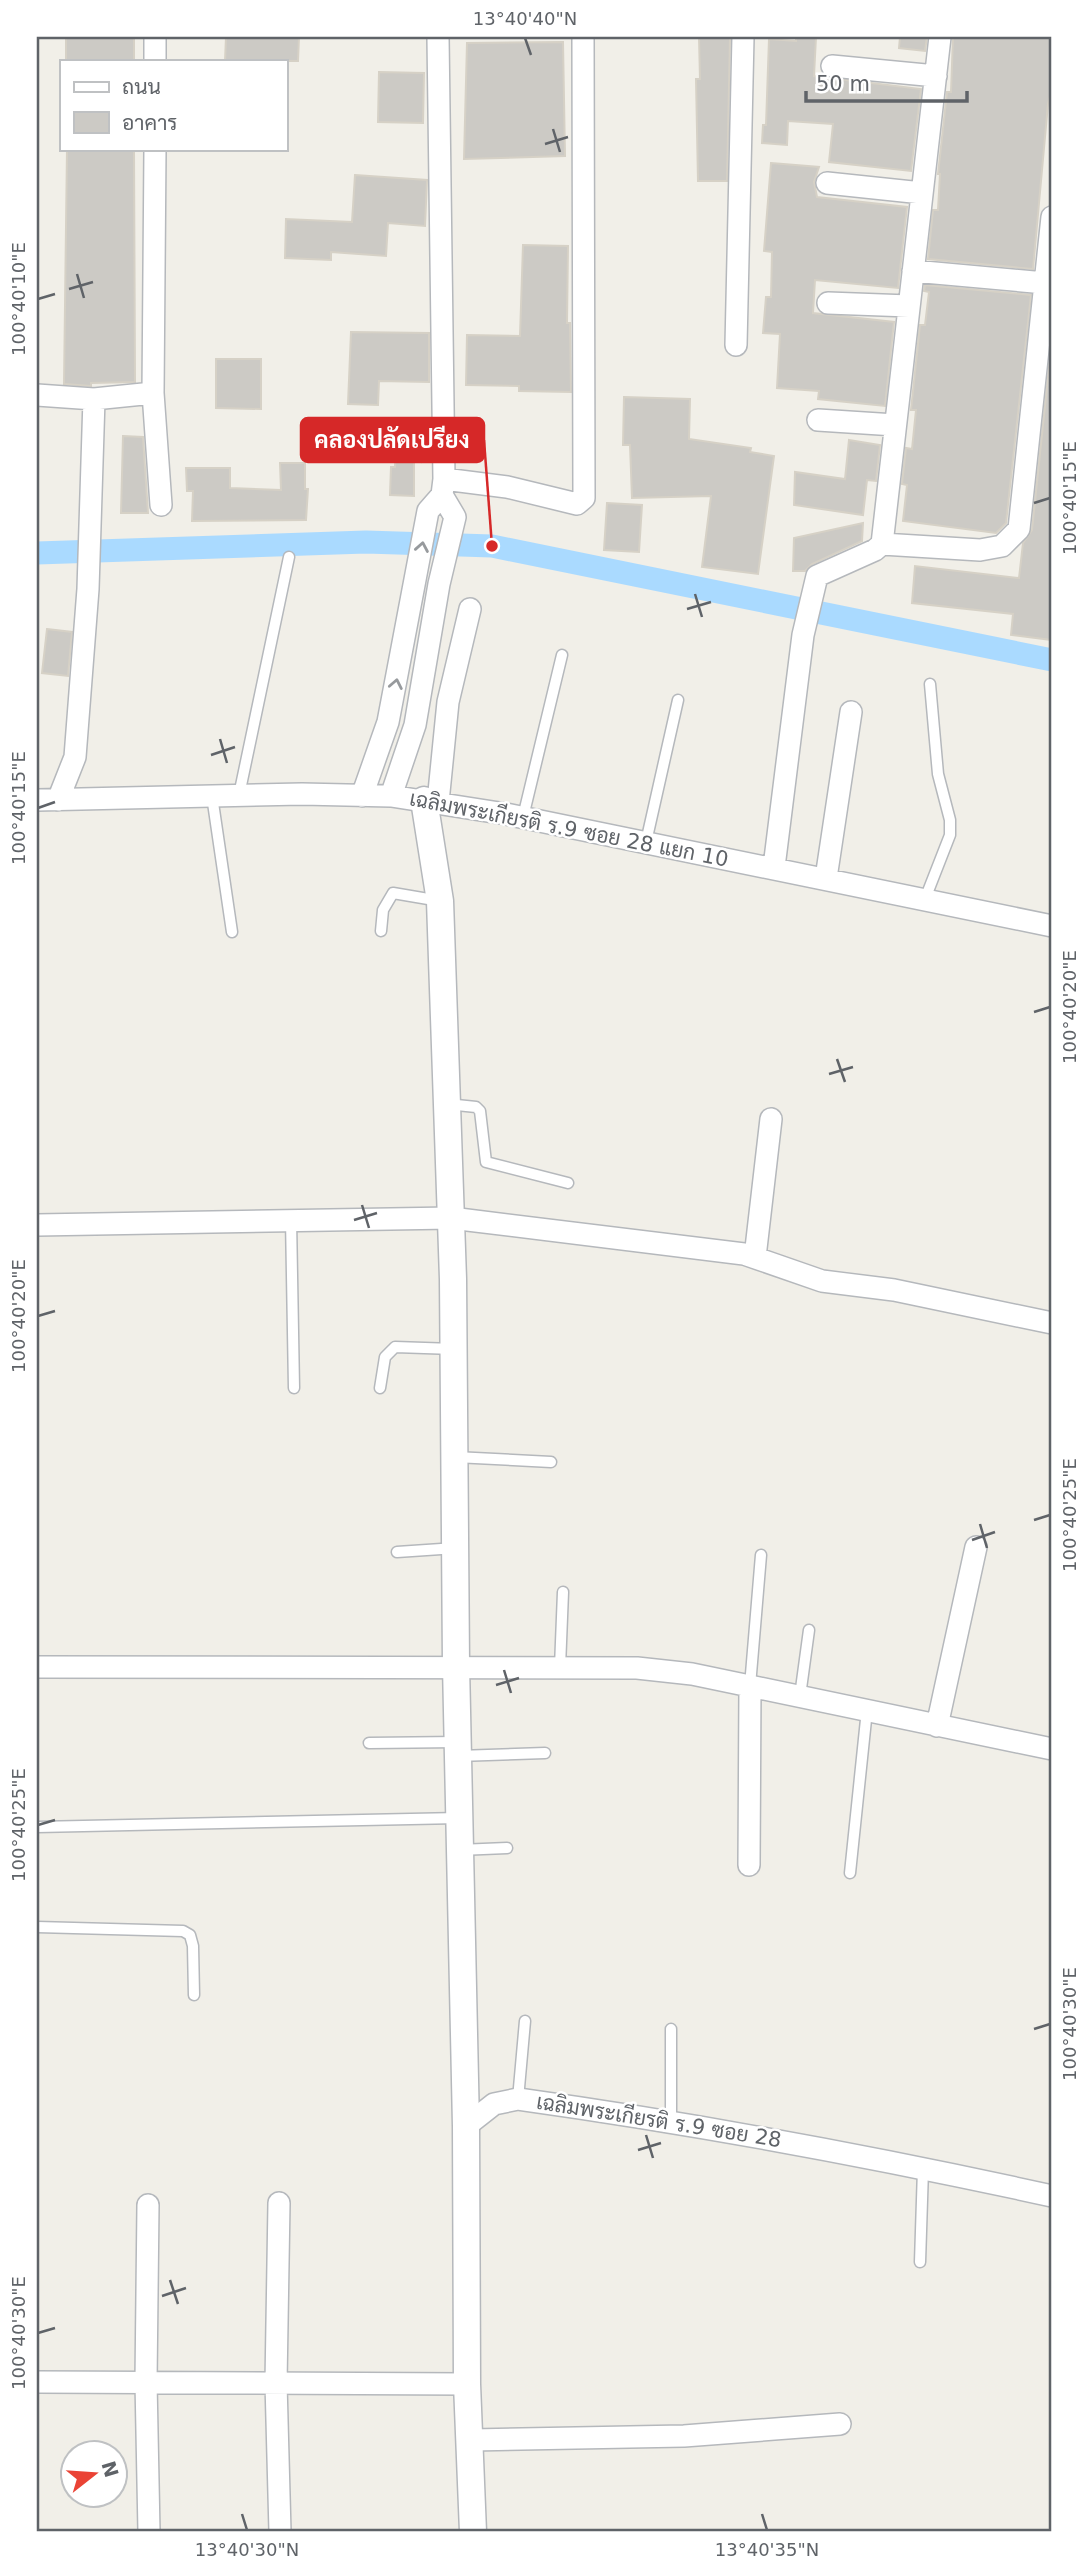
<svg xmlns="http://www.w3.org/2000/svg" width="1089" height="2569" font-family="'DejaVu Sans',Sarabun,sans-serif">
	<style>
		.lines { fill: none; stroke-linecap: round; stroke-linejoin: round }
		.canal { stroke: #aadaff; stroke-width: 23 }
		.building { fill: #cccac5; stroke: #d6d1c6; stroke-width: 2 }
		.service-casing { stroke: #b5b8bc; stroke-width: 13 }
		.minor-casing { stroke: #b5b8bc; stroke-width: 24 }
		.tertiary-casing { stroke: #b5b8bc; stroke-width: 29 }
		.service { stroke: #fff; stroke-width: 10 }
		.minor { stroke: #fff; stroke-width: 21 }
		.tertiary { stroke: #fff; stroke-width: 26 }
		.oneway { stroke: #979a9d }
		.ticks { fill: none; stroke: #5f6368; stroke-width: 2.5 }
		.labels { text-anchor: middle; stroke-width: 5; stroke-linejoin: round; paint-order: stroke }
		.street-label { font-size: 21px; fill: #5f6368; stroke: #fff }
		.leader { fill: none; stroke: #d62828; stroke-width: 2.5 }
		.callout-dot { fill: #d62828; stroke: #fff; stroke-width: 2.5 }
		.callout { fill: #d62828; stroke: #d62828; stroke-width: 2.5 }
		.callout-label { font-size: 23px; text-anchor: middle; font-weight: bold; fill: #fff }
		.neatline { fill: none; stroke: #5f6368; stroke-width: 2.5 }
		.ticks-label { font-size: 18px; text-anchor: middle; fill: #5f6368 }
	</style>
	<rect width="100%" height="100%" fill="#f1efe8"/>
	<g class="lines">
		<path class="canal" d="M37,553L366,542L492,546L1052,660"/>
	</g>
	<path class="building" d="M66,37H134V61H66Z
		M226,37H299L298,61H225Z
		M699,37H730L727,181H698L696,79H700Z
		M796,37H816L814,76L921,89L911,171L829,162L833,124L788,121L787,145L762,143L763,125H766L769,39L796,41Z
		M900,37H927L925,51L899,48Z
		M953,37H1052V89L1048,104L1033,269L928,259L933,210H938L940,174H938L947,92H951Z
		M563,42L565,156L464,159L467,43Z
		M379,72L424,73L423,123L378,122Z
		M67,149H134L135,382L91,383V386L64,384Z
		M771,163L819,167L814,182L817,197L907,207L898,288L815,280L813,313L894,322L885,406L818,399L819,391L777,388L780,334L763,333L766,297H771L772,252L764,251Z
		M355,175L427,180L425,226L388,223L386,256L331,252V260L285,258L286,219L352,222Z
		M523,245L568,246L567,323H570L571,392L519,391V386L466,385L467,335L520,336Z
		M925,285L1031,295L1006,523L996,533L903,521L907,485L902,484L906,448L912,449L916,410H911L920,325H925L929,292L924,291Z
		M351,332L429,333V382L379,381L378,405L348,404Z
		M1052,339V640L1011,635L1013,614L912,603L915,566L1019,578L1023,543L1032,530Z
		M216,359H261V409L216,408Z
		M624,397L690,399L689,439L751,448L750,452L774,456L758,574L702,567L711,496L632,498L630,445H623Z
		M123,436L143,437L148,513H121Z
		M396,440L422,441L421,462L414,461V496L390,495L391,467H395Z
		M849,440L880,445L876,481L867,480L863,515L794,505L795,472L845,479Z
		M280,463H305V489H308L306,520L192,521L193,491H187L186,468H230V488L281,490Z
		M607,503L642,505L639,552L604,550Z
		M863,523L862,541L812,564L805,571H793L794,538Z
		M47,629L72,632L68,676L42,673Z"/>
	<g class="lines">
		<g class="service-casing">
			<path id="service" d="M239,795L289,557
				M212,796L232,932
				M523,817L562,655
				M646,842L678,700
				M925,899L950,835V820L938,774L930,684
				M381,931L383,910L393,893L440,901
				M447,1104L476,1107L480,1111L486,1162L568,1183
				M291,1219L294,1388
				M380,1388L385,1357L395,1347L454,1349
				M455,1457L551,1462
				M397,1552L456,1548
				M560,1667L563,1592
				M750,1686L761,1555
				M800,1696L809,1630
				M369,1743L458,1742
				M458,1756L545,1753
				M37,1827L459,1818
				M459,1850L507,1848
				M850,1873L867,1710
				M37,1927L183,1931L190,1935L193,1946L194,1995
				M518,2099L525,2021
				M671,2120V2029
				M920,2262L923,2169"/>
		</g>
		<g class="minor-casing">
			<path id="minor" d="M155,61V37
				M832,66L936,76
				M827,183L922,193
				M913,271L1045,283
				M828,303L909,306
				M736,345L743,37
				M153,393L161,505
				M37,395L94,399L153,393L155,149
				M818,420L895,425
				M444,479L507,487L577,504L584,498L583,37
				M882,544L940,37
				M362,796L388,722L428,511L442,495L444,479L438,37
				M391,796L415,725L439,584L455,517L442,495
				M37,800L302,794L391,796L506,814L1052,926
				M58,800L75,757L88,589L94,399
				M438,802L448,702L470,609
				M774,867L803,635L817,576L875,550L882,544L980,550L1002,546L1019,529L1052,217
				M826,878L851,712
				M37,1225L451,1218L744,1254L822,1281L894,1290L1052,1323
				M755,1257L771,1119
				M37,1667L637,1668L692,1674L1052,1749
				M937,1726L976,1547
				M749,1865L750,1686
				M466,2126L494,2104L518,2099C697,2124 875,2157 1052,2196
				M279,2203L276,2383L280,2532
				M148,2205L146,2382L149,2532
				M37,2382L467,2384
				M472,2440L684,2436L840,2424"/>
		</g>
		<g class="tertiary-casing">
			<path id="tertiary" d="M424,800L440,901L453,1279L456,1665L466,2126L467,2384L473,2532"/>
		</g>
		<use href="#service" class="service"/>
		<use href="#minor" class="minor"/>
		<use href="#tertiary" class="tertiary"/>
	</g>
	<defs><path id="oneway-chevron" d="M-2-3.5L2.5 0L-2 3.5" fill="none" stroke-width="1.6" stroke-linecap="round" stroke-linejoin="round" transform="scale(1.75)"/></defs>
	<g class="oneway">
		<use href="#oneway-chevron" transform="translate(422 547) rotate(-80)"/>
		<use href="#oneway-chevron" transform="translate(396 684) rotate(-79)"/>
	</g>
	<path class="ticks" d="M525,38L531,55M553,129L560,152M545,144L568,137M77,274L84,298M69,289L93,282M38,299L55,294M1034,503L1050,498M695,594L702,617M687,609L711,602M220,739L227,763M211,755L235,747M38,808L55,802M1034,1012L1050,1007M837,1059L845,1082M829,1074L853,1067M362,1205L369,1228M354,1220L377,1213M38,1316L55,1311M1034,1520L1050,1515M980,1524L987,1548M972,1540L995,1532M504,1670L511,1693M496,1685L519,1678M38,1825L55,1820M1034,2029L1050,2024M646,2135L653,2158M638,2150L661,2143M170,2280L178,2304M162,2296L186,2288M38,2333L55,2328M242,2514L247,2530M762,2514L767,2530"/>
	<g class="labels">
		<g class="street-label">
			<text transform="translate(569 829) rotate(11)" y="7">เฉลิมพระเกียรติ ร.9 ซอย 28 แยก 10</text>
			<text transform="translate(659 2121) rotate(9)" y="7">เฉลิมพระเกียรติ ร.9 ซอย 28</text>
		</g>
	</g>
	<path class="leader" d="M492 546L484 440"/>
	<circle class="callout-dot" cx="492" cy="546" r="7"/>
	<rect class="callout" x="301" y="418" width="183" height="44" rx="7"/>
	<g class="callout-label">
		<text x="392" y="448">คลองปลัดเปรียง</text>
	</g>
	<rect width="1089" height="2569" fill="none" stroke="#ffffff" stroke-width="77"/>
	<rect x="60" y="60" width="228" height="91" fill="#ffffff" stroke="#bfc1c3" stroke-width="2"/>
	<rect x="74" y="82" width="35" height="10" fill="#ffffff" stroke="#bfc1c3" stroke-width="2"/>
	<text x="122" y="94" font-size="21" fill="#5f6368">ถนน</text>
	<rect x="74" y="112" width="35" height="21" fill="#cccac5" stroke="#bfc1c3" stroke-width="2"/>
	<text x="122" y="130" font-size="21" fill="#5f6368">อาคาร</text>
	<g transform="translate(94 2474) rotate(73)"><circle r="33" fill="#ffffff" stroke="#bfc1c3" stroke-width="2"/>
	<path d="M0-5L12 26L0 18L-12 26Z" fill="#ea4335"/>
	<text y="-10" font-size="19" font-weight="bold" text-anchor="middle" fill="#5f6368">N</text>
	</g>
	<path d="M806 91v10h161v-10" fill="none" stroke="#5f6368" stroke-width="3.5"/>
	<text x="816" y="91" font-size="21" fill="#5f6368" stroke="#ffffff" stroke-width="5" paint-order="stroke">50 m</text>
	<rect x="38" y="38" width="1012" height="2492" class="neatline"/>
	<g class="ticks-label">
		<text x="525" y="25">13°40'40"N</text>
		<text transform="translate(19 299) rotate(-90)" y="6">100°40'10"E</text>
		<text transform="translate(1070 498) rotate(-90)" y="6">100°40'15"E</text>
		<text transform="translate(19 808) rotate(-90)" y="6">100°40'15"E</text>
		<text transform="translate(1070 1007) rotate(-90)" y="6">100°40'20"E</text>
		<text transform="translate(19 1316) rotate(-90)" y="6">100°40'20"E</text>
		<text transform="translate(1070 1515) rotate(-90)" y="6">100°40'25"E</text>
		<text transform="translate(19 1825) rotate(-90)" y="6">100°40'25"E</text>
		<text transform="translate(1070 2024) rotate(-90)" y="6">100°40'30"E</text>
		<text transform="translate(19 2333) rotate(-90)" y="6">100°40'30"E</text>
		<text x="247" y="2556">13°40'30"N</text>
		<text x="767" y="2556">13°40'35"N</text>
	</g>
</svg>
